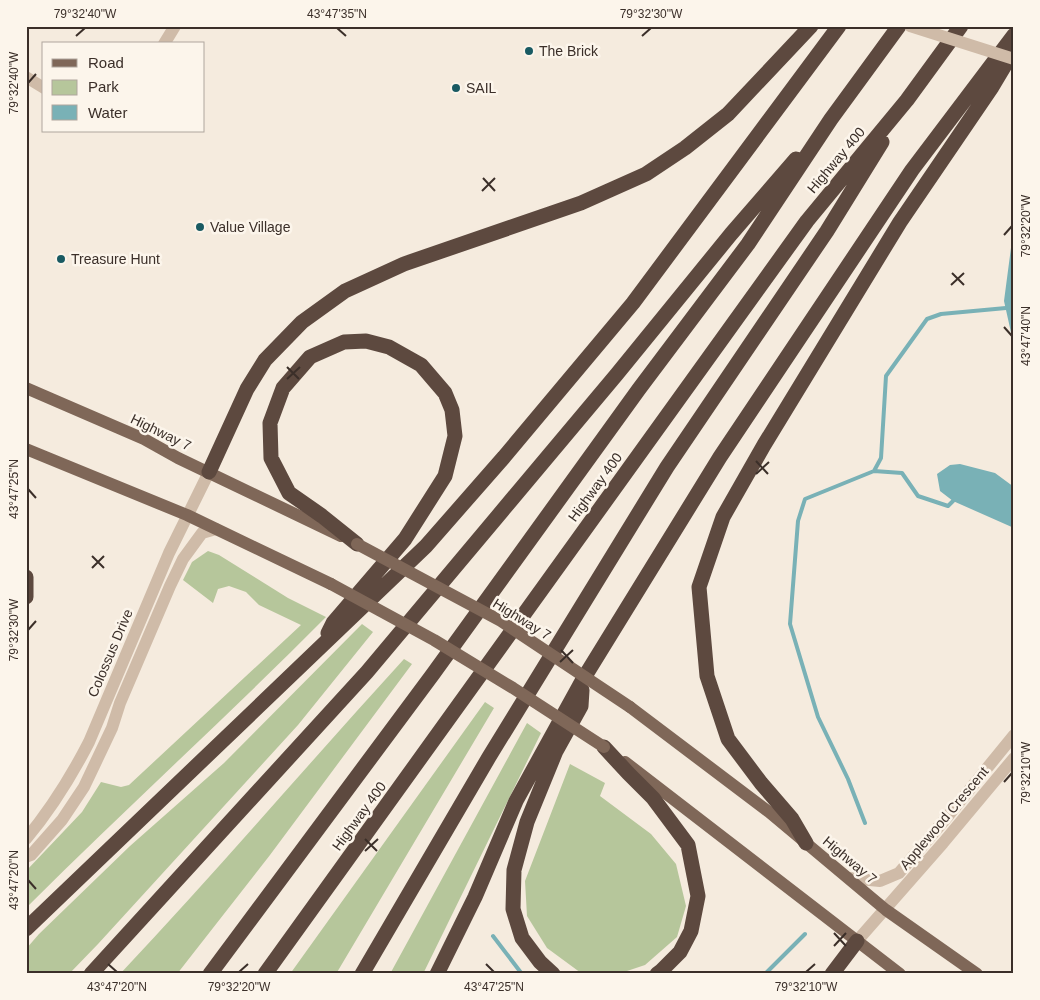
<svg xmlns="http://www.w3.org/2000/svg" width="1040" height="1000" font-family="Helvetica,sans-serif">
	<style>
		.green { fill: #b6c69b }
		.water { fill: #79b1b6 }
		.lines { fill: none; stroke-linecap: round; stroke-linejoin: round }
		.stream { stroke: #79b1b6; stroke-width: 4 }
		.minor { stroke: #cfbba8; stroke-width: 12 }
		.major { stroke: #7f6758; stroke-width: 12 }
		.highway { stroke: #5d493f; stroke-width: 15 }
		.minor-bridge { stroke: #cfbba8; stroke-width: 12 }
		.major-bridge { stroke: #7f6758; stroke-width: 12 }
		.ticks { fill: none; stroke: #3b2f29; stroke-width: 2 }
		.poi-dot { fill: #195a62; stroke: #fcf5eb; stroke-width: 2 }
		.labels { text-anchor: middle; stroke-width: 5; stroke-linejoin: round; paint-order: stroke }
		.poi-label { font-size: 14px; fill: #3b2f29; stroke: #fcf5eb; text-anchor: start }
		.street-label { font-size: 14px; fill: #3b2f29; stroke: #fcf5eb }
		.neatline { fill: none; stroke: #3b2f29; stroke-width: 2 }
		.ticks-label { font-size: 12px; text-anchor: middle; fill: #3b2f29 }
	</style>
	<rect width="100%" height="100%" fill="#f5ebde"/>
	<path class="green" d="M208,551L219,555L288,598L326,617C228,716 125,809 26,908V871L82,812L101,782L121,787L129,785L301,625L259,605L246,592L229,586L218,589L213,603L183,580L192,562Z
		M362,624L373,632L298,725L98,944L69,974H26V949L39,934L130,846L224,763Z
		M404,659L412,664L270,855L177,974H120C217,871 309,763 404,659Z
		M485,702L494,708L336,974H290Z
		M527,723L541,733L423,974H390Z
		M570,764L605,783L600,796L651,834L676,864L686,906L677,937L645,965L618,974L581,973L547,948L527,916L525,881Z"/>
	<path class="water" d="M1014,225V346L1004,301Z
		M960,464L995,473L1014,487V528L953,501L940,491L937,474L950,465Z"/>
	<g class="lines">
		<path class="stream" d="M874,471L881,458L886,376L927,319L941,314L1006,308
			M865,823L848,779L818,717L790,624L798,521L805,499L874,471L902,473L918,496L948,506L953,501
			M493,936L522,974
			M765,974L805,934"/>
		<path class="minor" d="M164,44L175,26
			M26,77L44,88
			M26,839C51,809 71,777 89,742L169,553L209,472
			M26,857L31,855L62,820L84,787L112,728L120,703L170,586L183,559L202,533L216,529
			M849,878L880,881L899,873L948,816L1014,735
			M857,941L943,843L1014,758"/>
		<path class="major" d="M26,388L144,439L178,458L341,536
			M26,449L187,515L331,584
			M630,707L769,812L886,910L977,974
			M625,762L900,974"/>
		<path class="highway" d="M209,472L247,389L265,360L302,322L345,291L404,264L581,203L646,174L685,148L728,114L811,26
			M26,577V597
			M328,633L333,623L405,539L445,476L455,436L452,410L445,393L421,365L389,347L366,341L344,342L310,357L283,388L270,423L271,458L289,493L322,516L357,544
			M604,747L628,773L653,798L688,845L698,896L691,931L680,952L661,971L657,974
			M806,843L792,819L761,783L728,739L707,676L699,587L723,517L764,445L900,222L992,87L1014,50
			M26,929L426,546L504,457L633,303L839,26
			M91,974L367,672L617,374L731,234L796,159
			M210,974L433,674L639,389L748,244L831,119L899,26
			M265,974L807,221L907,100L961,26
			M362,974L489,757L667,467L827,231L882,142
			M437,974L475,897L516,801L582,681L720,457L912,170L1014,35
			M553,974L540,962L522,938L513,909L514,870L527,822L556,751L581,706L582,690
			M832,974L857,941"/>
		<path class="minor-bridge" d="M910,26L1014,59"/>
		<path class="major-bridge" d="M357,544L501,621L630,707
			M331,584L434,640L513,688L604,747"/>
	</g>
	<path class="ticks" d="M337,28L346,36M76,36L85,28M642,36L651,28M28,83L36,74M483,178L495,191M482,191L495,178M1004,235L1012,226M952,273L964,285M951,285L964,273M1004,327L1012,336M287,367L299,379M287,379L300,367M756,461L768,474M756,474L769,462M28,489L36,498M92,556L104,568M92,568L104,556M28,630L36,621M561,650L573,663M560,662L573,650M1004,782L1012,773M365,839L377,851M365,851L378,839M28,880L36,889M834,933L846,946M834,946L846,933M108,964L117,972M486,964L494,972M239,972L248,964M806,972L815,964"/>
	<g class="poi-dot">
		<circle cx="529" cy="51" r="5"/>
		<circle cx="456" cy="88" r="5"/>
		<circle cx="200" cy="227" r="5"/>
		<circle cx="61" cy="259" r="5"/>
	</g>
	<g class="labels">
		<g class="poi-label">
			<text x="539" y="56">The Brick</text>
			<text x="466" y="93">SAIL</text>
			<text x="210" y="232">Value Village</text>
			<text x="71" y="264">Treasure Hunt</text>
		</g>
		<g class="street-label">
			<text transform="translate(836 160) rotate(-50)" y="5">Highway 400</text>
			<text transform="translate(161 432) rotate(26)" y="5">Highway 7</text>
			<text transform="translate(595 487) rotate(-54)" y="5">Highway 400</text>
			<text transform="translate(522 619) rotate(32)" y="5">Highway 7</text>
			<text transform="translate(110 653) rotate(-67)" y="5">Colossus Drive</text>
			<text transform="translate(359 816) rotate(-54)" y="5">Highway 400</text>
			<text transform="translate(944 818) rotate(-50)" y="5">Applewood Crescent</text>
			<text transform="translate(850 860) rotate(40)" y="5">Highway 7</text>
		</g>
	</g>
	<rect width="1040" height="1000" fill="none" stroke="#fcf5eb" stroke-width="55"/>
	<rect x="42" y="42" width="162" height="90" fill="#fcf5eb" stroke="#afa69d"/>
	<rect x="52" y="59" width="25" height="8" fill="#7f6758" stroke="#afa69d"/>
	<text x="88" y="68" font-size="15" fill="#3b2f29">Road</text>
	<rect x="52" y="80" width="25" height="15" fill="#b6c69b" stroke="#afa69d"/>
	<text x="88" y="92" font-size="15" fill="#3b2f29">Park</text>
	<rect x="52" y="105" width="25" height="15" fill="#79b1b6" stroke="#afa69d"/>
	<text x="88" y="118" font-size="15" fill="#3b2f29">Water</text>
	<rect x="28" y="28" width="984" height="944" class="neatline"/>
	<g class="ticks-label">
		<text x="85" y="18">79°32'40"W</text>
		<text x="337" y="18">43°47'35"N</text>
		<text x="651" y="18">79°32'30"W</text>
		<text transform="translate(14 83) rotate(-90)" y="4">79°32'40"W</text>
		<text transform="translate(1026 226) rotate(-90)" y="4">79°32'20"W</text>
		<text transform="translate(1026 336) rotate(-90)" y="4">43°47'40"N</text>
		<text transform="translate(14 489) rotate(-90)" y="4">43°47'25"N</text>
		<text transform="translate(14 630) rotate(-90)" y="4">79°32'30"W</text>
		<text transform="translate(1026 773) rotate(-90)" y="4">79°32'10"W</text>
		<text transform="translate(14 880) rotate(-90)" y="4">43°47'20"N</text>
		<text x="117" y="991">43°47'20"N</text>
		<text x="239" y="991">79°32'20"W</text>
		<text x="494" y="991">43°47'25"N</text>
		<text x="806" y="991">79°32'10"W</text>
	</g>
</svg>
